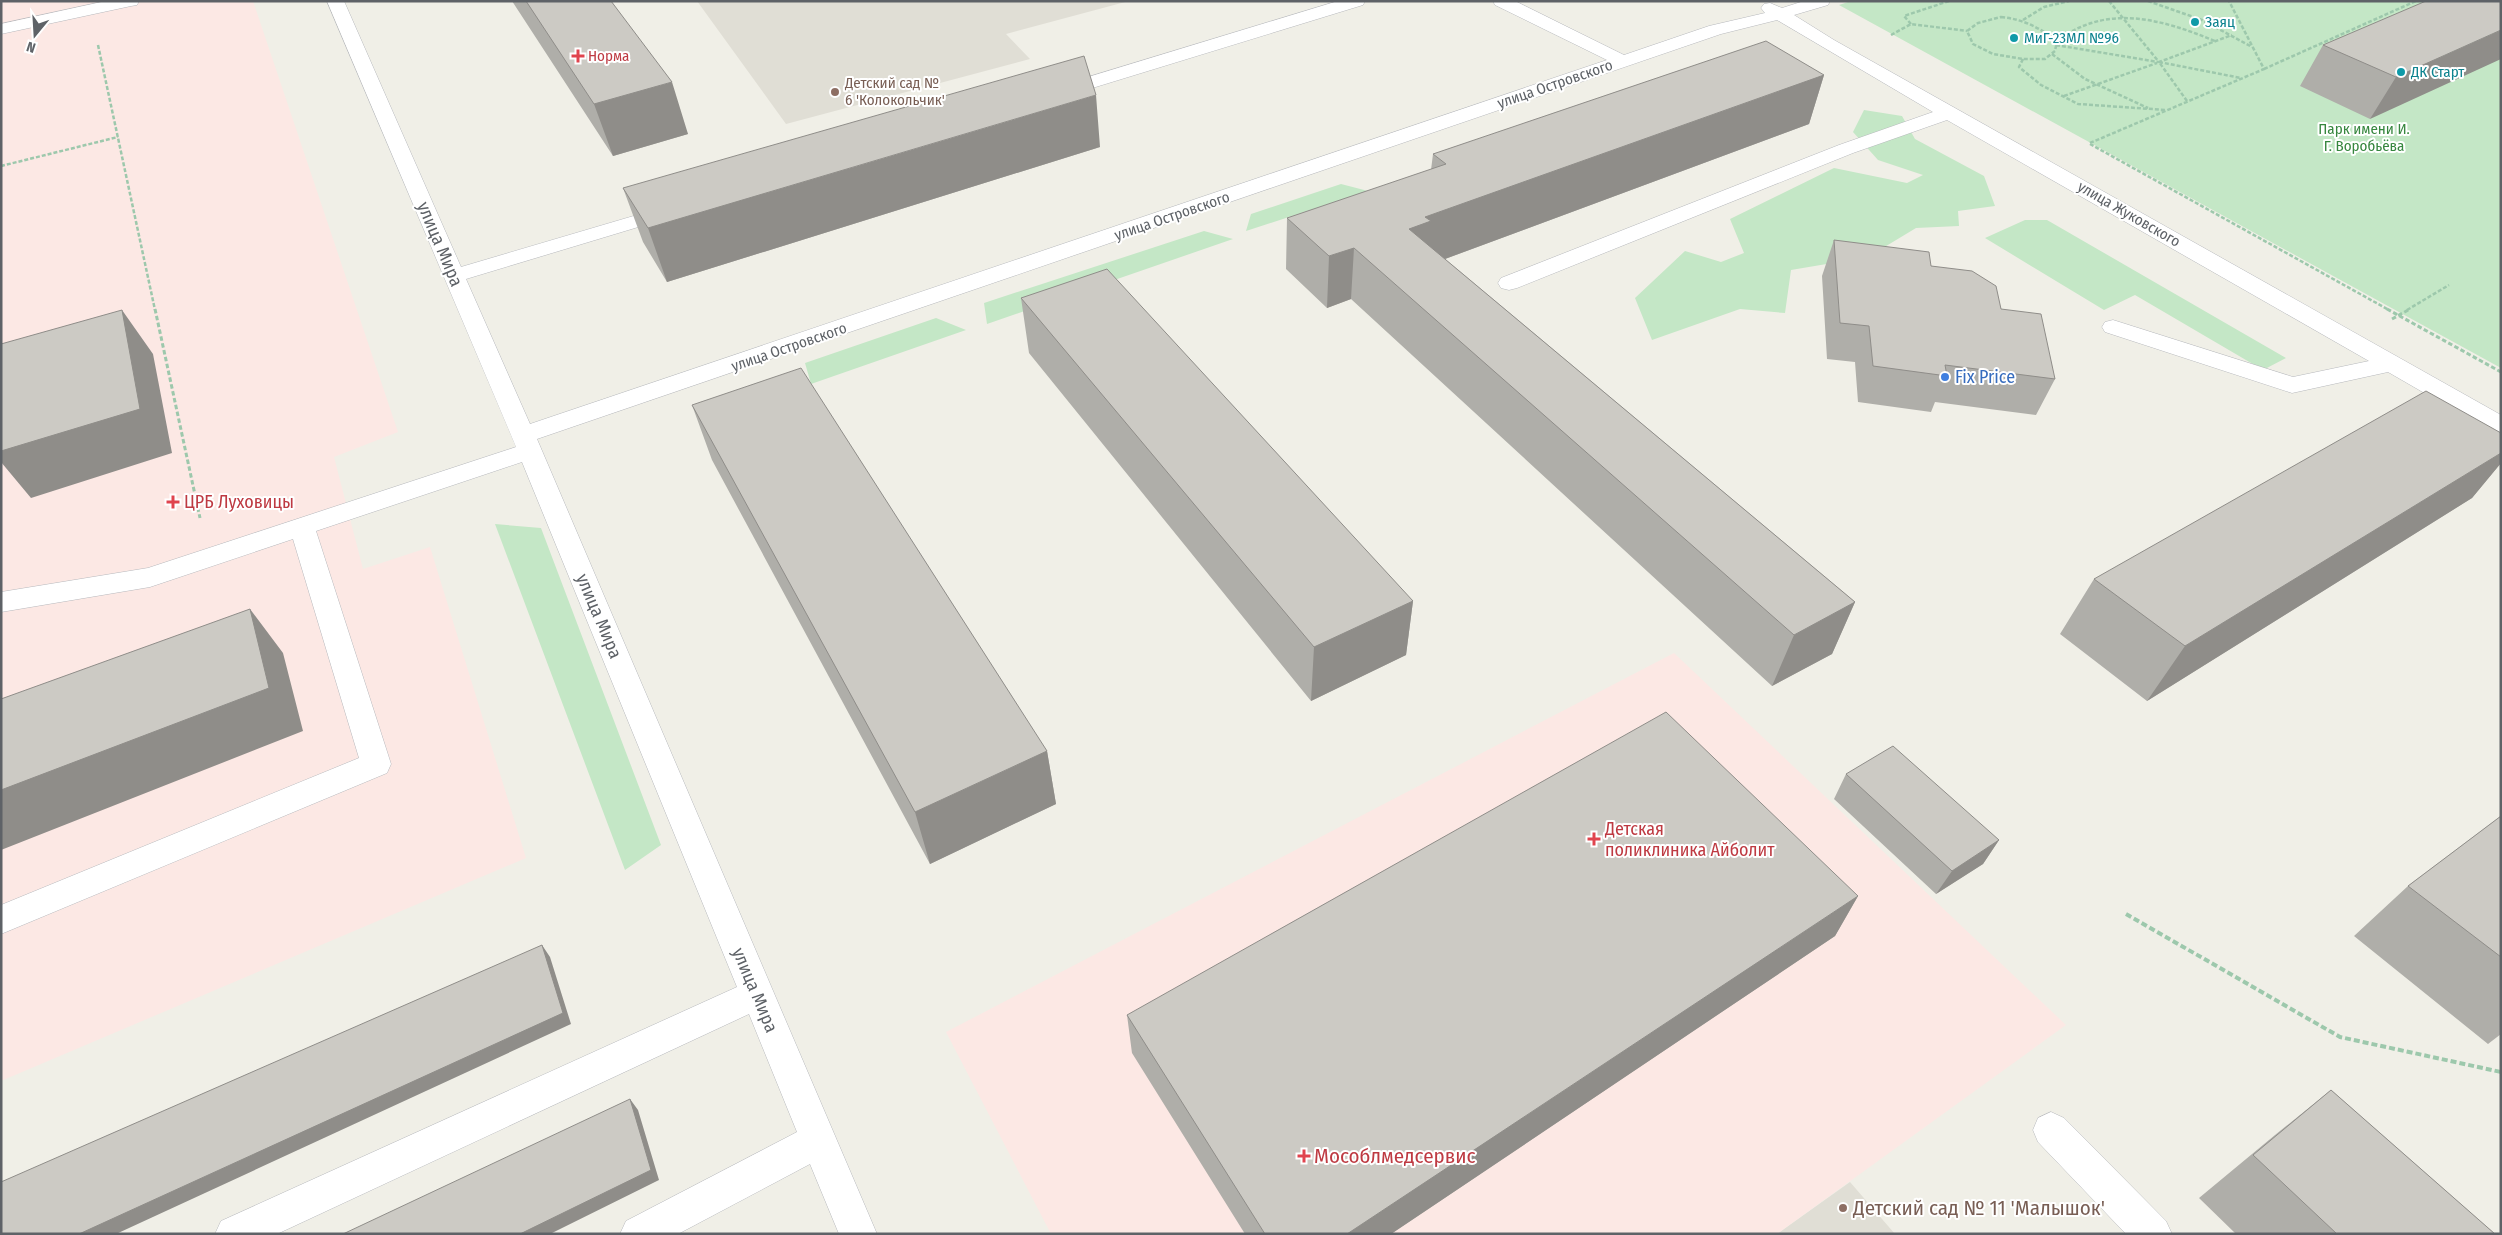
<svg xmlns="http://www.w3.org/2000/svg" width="2502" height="1235" font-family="'Fira Sans Condensed',sans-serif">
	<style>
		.education { fill: #e0ded5 }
		.medical { fill: #fce8e4 }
		.green { fill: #c4e7c6 }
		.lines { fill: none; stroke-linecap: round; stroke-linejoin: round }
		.minor-casing { stroke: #b7b9bd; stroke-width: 1 }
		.path-far2 { stroke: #9dc8ac; stroke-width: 2.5; stroke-dasharray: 4 2; stroke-linecap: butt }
		.path-far1 { stroke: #9dc8ac; stroke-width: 3; stroke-dasharray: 4.5 2.5; stroke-linecap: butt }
		.path { stroke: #9dc8ac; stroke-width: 4; stroke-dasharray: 6 3; stroke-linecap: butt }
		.minor { fill: #fff; fill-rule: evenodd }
		.wall { fill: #afaea9 }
		.shaded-wall { fill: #8f8d89 }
		.building { fill: #cccac4; stroke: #8f8d89 }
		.culture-dot { fill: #0f9aa8; stroke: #fff; stroke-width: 2 }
		.health-dot { fill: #e0444e; stroke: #fff; stroke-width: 2 }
		.education-dot { fill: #8d6e63; stroke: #fff; stroke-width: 2 }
		.shop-dot { fill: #3f7fe0; stroke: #fff; stroke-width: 2 }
		.labels { text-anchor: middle; stroke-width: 4; stroke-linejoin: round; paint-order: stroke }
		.far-culture-label { font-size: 15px; fill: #0d838f; stroke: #fff; text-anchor: start }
		.far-health-label { font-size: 15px; fill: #be3a42; stroke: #fff; text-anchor: start }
		.far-education-label { font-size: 15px; fill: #785e54; stroke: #fff; text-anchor: start }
		.far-street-label { font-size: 15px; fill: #5e6267; stroke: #fff }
		.far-park-label { font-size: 15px; fill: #36863e; stroke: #fff }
		.street-label { font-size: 18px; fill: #5e6267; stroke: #fff }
		.shop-label { font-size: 18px; fill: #366cbe; stroke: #fff; text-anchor: start }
		.health-label { font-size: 18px; fill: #be3a42; stroke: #fff; text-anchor: start }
		.near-health-label { font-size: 21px; fill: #be3a42; stroke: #fff; text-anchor: start }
		.near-education-label { font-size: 21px; fill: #785e54; stroke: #fff; text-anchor: start }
	</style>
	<rect width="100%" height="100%" fill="#f0efe7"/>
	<path class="education" d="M697,1H1129L1006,34L1030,59L786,124Z
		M1850,1182L1895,1234H1777Z"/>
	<path class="medical" d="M1,1H253L398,432L334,457L363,569L430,547L526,858L1,1081Z
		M1674,653L2066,1025L1777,1234H1051L946,1032Z"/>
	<path class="green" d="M1851,1H2501V368L1839,5Z
		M1864,110L1902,116L1915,139L1984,176L1995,206L1958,211L1959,226L1916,228L1868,257L1791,270L1785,313L1740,309L1652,340L1635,298L1685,251L1721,262L1744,253L1730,219L1834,168L1907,183L1923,175L1878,160L1853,132Z
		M1341,184L1368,191L1246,231L1251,214Z
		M2025,220H2047L2286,358L2263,370L2135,295L2104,310L1985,238Z
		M1204,231L1233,239L987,324L984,303Z
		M936,318L966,330L811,384L805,363Z
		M495,524L541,528L661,845L625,870Z"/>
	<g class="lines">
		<g class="minor-casing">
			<path id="minor" d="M106,1H139L137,5L131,6L1,34V24Z
				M327,1H344L461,267L664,207L671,205L678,207L681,211L678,215L466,279L530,424L1607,60L1495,5L1493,1H1515L1624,55L1709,26L1765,13L1761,8L1764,4L1770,3L1782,8L1804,1H1830L1828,5L1794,15L1834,40L2501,415V434L2492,432L2388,372L2292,393L2105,332L2102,327L2105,322L2113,320L2293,377L2369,361L1947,120L1853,153L1517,288L1509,290L1501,288L1498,283L1501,278L1839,145L1933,112L1777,20L1721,34L537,439L877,1234H839L810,1164L678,1234H620L626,1221L797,1132L749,1014L277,1234H215L221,1221L737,987L522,462L316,531L391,764L387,773L1,934V905L359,758L293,539L150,587L1,612V592L148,568L516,447Z
				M1338,1H1365L1363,5L1063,97H1049L1047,93L1049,89Z
				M2051,1112L2064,1118L2166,1221L2172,1234H2126L2038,1142L2033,1130L2038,1118Z"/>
		</g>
		<path class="path-far2" d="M2109,1L2159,62L2232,35
			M2148,1L2202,20L2252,47
			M2001,17C2023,19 2040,28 2057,41L2055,51L2045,59H2023L1993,54L1973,44L1967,31L1978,23Z
			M2023,20L2044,7L2069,1
			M1911,24L1904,16L1949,1
			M1891,35L1911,24L1967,31
			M2057,41C2107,3 2161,19 2215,41
			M98,45L155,310
			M2056,45L2158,62
			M2052,54L2085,79L2148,108
			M2023,59L2019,67L2041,85L2078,104L2166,110
			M2264,69L2416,1
			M2064,96L2157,63
			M2187,101L2159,62L2241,78
			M2090,143L2264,69L2229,1
			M2090,144L2389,310
			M1,166L118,137
			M2407,310L2449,285"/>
		<path class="path-far1" d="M155,309L200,518
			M2387,309L2501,372
			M2392,319L2410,309"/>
		<path class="path" d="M2126,914L2340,1037L2501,1072"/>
		<use href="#minor" class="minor"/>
	</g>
	<path class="wall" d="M512,1H611L688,134L613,156Z
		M2501,1L2370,119L2300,86L2323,45Z
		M1824,75L1809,124L1445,259L1855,602L1832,654L1772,686L1351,299L1327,308L1286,269L1287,218L1431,170L1433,154Z
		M1100,147L667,282L643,242L623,188Z
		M1834,240L1931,266L2001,309L2055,379L2036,415L1935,402L1931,412L1858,402L1855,362L1827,359L1822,276Z
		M1021,298L1413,601L1406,655L1311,701L1029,353Z
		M692,405L1047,751L1056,804L930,864L712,460Z
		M2501,433V463L2472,498L2147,701L2060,634L2094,579Z
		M1846,774L1999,840L1983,864L1936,894L1834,799Z
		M2501,816V1034L2488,1044L2354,936L2408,886Z
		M1858,896L1835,936L1391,1234H1245L1132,1053L1127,1015Z
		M2331,1090L2495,1234H2236L2199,1198L2275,1135Z"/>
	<path class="shaded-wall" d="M2501,30V59L2370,119L2396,77Z
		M1824,75L1809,124L1426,266L1409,229L1425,217Z
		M672,82L688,134L613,156L594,104Z
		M1096,95L1100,147L667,282L648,228Z
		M1354,248L1351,299L1327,308L1329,256Z
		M122,310L153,354L172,453L31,498L1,462V414Z
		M2501,453V463L2472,498L2147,701L2185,646Z
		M1413,601L1406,655L1311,701L1314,647Z
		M1855,602L1832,654L1772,686L1794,635Z
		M250,609L283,653L303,731L1,850V790Z
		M1047,751L1056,804L930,864L915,812Z
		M1999,840L1983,864L1936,894L1952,871Z
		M1858,896L1835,936L1391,1234H1347Z
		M542,945L550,957L571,1024L116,1234H79Z
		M630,1099L638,1110L659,1180L550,1234H520Z"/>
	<path class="building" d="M526,1H611L672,82L594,104Z
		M2426,1H2501V30L2396,77L2323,45Z
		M1766,41L1824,75L1425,217L1431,221L1409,229L1855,602L1794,635L1354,248L1329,256L1287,218L1446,164L1433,154Z
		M1084,56L1096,95L648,228L623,188Z
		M1834,240L1929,252L1931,266L1972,271L1996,286L2001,309L2041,314L2055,379L1945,365L1947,376L1873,366L1869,326L1840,323Z
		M1107,269L1413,601L1314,647L1021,298Z
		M122,310L140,409L1,451V344Z
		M801,368L1047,751L915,812L692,405Z
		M2426,391L2501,433V453L2185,646L2094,579Z
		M250,609L269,688L1,790V699Z
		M1666,712L1858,896L1347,1234H1265L1127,1015Z
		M1893,746L1999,840L1952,871L1846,774Z
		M2501,816V957L2408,886Z
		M542,945L563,1013L79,1234H1V1182Z
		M2331,1090L2495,1234H2337L2253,1155Z
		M630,1099L651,1170L520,1234H343Z"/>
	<g class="culture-dot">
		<circle cx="2195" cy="22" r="5"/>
		<circle cx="2014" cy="38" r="5"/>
		<circle cx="2401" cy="72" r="5"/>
	</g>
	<g class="health-dot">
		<path d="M575.5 48.5h5v5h5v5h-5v5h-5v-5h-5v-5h5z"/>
		<path d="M170.5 494.5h5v5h5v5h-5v5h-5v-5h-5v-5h5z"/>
		<path d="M1591.5 831.5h5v5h5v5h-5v5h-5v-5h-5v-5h5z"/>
		<path d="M1301.5 1148.5h5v5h5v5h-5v5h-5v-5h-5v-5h5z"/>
	</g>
	<g class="education-dot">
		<circle cx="835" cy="92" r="5"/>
		<circle cx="1843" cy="1208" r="5"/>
	</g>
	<circle class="shop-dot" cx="1945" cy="377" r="5"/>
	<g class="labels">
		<g class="far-culture-label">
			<text x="2205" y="27">Заяц</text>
			<text x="2024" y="43">МиГ-23МЛ №96</text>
			<text x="2411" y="77">ДК Старт</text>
		</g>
		<g class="far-health-label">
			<text x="588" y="61">Норма</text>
		</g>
		<g class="far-education-label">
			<text x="845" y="88">Детский сад №<tspan x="845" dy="17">6 'Колокольчик'</tspan></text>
		</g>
		<g class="far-street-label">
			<text transform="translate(1555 84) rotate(-19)" y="5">улица Островского</text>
			<text transform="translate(2129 214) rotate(30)" y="5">улица Жуковского</text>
			<text transform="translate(1172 216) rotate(-19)" y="5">улица Островского</text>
			<text transform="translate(789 347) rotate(-19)" y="5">улица Островского</text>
		</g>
		<g class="far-park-label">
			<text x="2364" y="134">Парк имени И.<tspan x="2364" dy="17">Г. Воробьёва</tspan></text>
		</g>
		<g class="street-label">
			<text transform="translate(440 244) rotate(67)" y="6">улица Мира</text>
			<text transform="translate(599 616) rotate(67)" y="6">улица Мира</text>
			<text transform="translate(755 990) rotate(67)" y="6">улица Мира</text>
		</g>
		<g class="shop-label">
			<text x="1955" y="383">Fix Price</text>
		</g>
		<g class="health-label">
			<text x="184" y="508">ЦРБ Луховицы</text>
			<text x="1605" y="835">Детская<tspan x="1605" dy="21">поликлиника Айболит</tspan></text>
		</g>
		<g class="near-health-label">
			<text x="1314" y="1163">Мособлмедсервис</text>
		</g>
		<g class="near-education-label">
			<text x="1853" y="1215">Детский сад № 11 'Малышок'</text>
		</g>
	</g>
	<rect width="2502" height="1235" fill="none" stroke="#5e6267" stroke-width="5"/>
	<g transform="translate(35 35) rotate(198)" stroke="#ffffff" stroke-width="4" paint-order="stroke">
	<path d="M0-4L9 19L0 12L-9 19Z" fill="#5e6267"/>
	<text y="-8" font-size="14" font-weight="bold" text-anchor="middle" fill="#5e6267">N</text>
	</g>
</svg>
